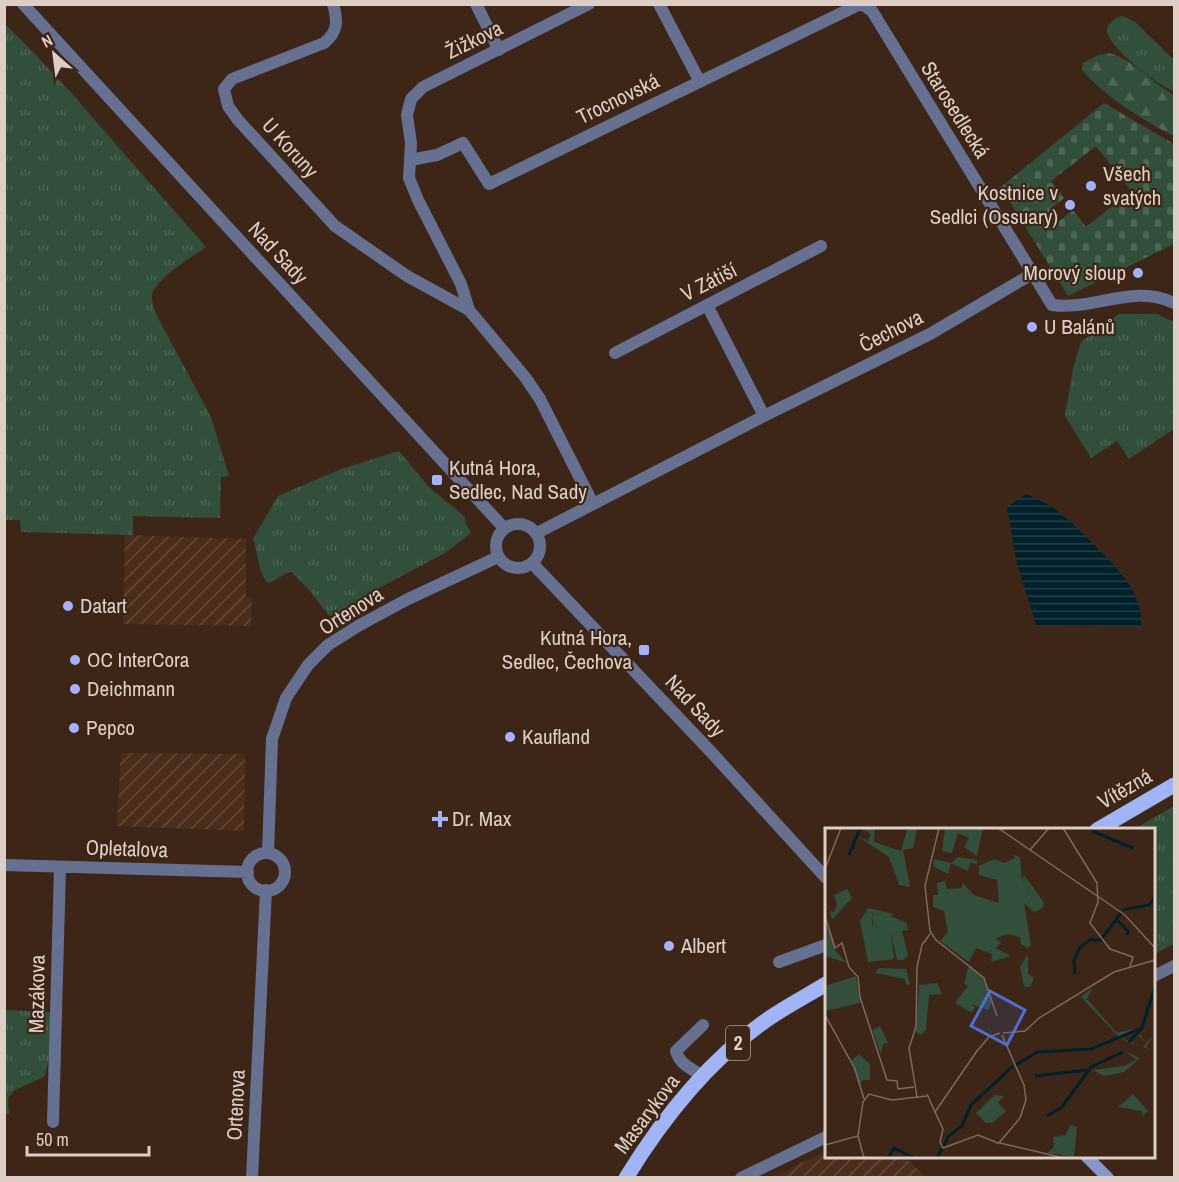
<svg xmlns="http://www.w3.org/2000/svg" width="1179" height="1182" font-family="'Archivo Narrow',sans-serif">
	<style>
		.industrial { fill: url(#industrial-furrows) }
		.grass { fill: url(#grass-tufts) }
		.forest { fill: url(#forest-firs) }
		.cemetery { fill: url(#cemetery-stones); fill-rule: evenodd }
		.water { fill: url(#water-rules) }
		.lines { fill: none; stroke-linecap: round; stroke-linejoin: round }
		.minor { stroke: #667090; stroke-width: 12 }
		.tertiary { stroke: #667090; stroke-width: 12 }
		.secondary { stroke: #8796ca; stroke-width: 12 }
		.primary { stroke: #a0b4f6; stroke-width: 15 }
		.poi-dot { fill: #a5b1fc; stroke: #3d2617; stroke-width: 2 }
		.labels { text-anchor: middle; stroke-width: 4.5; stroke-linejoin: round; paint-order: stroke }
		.shield { fill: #3d2617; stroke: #ae9c91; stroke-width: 1.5 }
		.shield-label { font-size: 20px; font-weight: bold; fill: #decec5 }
		.street-label { font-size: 21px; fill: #decec5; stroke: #3d2617 }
		.poi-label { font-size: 21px; fill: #decec5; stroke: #3d2617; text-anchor: start }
		.inset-river { fill: none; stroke: #00202b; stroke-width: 3 }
		.inset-road { fill: none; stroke: #7d695d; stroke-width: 1.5 }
		.view { fill: #4d6ed3; fill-opacity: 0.15; stroke: #4d6ed3; stroke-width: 3 }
		.inset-edge { fill: none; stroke: #decec5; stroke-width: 3 }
	</style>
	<defs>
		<pattern id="industrial-furrows" width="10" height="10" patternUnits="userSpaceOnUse" patternTransform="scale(1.5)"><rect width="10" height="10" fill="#4a2d1a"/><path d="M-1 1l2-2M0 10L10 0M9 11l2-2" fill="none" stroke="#644a3a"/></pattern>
		<pattern id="grass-tufts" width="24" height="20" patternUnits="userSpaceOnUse" patternTransform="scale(1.5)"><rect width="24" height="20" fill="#314f3a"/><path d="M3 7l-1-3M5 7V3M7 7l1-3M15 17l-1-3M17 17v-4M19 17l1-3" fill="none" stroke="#4e6755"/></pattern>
		<pattern id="forest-firs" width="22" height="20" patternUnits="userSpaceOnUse" patternTransform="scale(1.5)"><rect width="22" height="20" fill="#314f3a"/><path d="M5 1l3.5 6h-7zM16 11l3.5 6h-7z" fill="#4e6755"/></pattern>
		<pattern id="cemetery-stones" width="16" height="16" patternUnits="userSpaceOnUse" patternTransform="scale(1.5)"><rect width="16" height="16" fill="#314f3a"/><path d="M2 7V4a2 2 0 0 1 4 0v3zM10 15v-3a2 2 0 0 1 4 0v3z" fill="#4e6755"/></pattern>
		<pattern id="water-rules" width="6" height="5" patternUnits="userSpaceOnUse" patternTransform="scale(1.5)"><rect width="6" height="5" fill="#00202b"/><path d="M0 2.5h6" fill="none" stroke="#253f48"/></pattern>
	</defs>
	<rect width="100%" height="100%" fill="#3d2617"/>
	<path class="industrial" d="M125,535L246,539V597L252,598L251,626L123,624Z
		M121,753L245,754L244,831L117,826Z
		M826,1151V1156L905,1157L925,1177H772Z"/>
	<path class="grass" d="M1123,16L1135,22L1174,60V91C1159,86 1109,48 1107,31C1107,26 1108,26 1111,23C1115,18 1117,17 1123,16Z
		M5,24L34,53L207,239L64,85L206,247C192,257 155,279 152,295C151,302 154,308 156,314L211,417L229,476L221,477L220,518L133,516V535L21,532L20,520H5Z
		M1119,314H1157L1174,322V429L1129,459L1117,441L1091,458L1065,416L1073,368L1081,342Z
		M399,451L428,486L465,517V522L471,533L445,553L368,594L337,615L329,616L310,591L292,572C282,573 277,581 268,583C257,571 259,554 253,539L278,496L341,469Z
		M1174,806V944L1154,954V830L1134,829Z
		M5,1010L50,1012V1056L44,1077L15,1090L8,1098L9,1114H5Z"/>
	<path class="forest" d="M1109,53C1135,60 1151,82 1174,95V136C1145,122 1103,95 1082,70L1083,63L1099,55Z"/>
	<path class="cemetery" d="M1104,103L1174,144V244L1068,296L1001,187ZM1096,146L1131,191L1086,227L1073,210L1058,222L1049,210L1064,198L1051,181Z"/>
	<path class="water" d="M1026,494C1037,499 1049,504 1059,512C1077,527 1123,571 1133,591C1139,602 1142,614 1141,627L1036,625L1017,564L1007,507Z"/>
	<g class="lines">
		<path class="minor" d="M333,4C338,21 338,32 324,43L232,79L224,89L228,106L238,120L335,226L407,276L469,310
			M476,4L499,50
			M589,4L423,87L411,99L407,115L411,143L409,178L418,200L461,284L469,310L525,377L540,399L593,504
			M659,4L700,82
			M858,4L865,6L872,11L1052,305C1092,311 1135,283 1174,303
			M410,160L437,155L463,143L489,184L858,5
			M707,305L764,416
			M615,353L821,246
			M537,533L764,416L930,334L1032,274
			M268,853L272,739L286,698L308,665L328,645L358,626L406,600L498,557
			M247 872a19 19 0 1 1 38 0a19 19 0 1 1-38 0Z
			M4,865L248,872
			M779,962L826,945
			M1154,976L1174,966
			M702,1077C692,1067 680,1066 676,1051L703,1025
			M53,1122L60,867
			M252,1178L266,890
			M741,1178L826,1137"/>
		<path class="tertiary" d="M23,4L504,528
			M496 546a22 22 0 1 1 44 0a22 22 0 1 1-44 0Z
			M532,563L712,753L826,878"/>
		<path class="secondary" d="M1086,1156L1108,1178"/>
		<path class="primary" d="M1097,830L1174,785
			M626,1178C664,1116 710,1058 771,1017C789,1005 808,995 826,984"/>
	</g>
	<g class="poi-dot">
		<circle cx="1091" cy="186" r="6"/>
		<circle cx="1070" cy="205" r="6"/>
		<circle cx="1138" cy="273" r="6"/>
		<circle cx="1032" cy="327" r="6"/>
		<rect x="431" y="474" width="12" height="12" rx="3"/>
		<circle cx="68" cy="606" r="6"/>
		<rect x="638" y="644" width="12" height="12" rx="3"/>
		<circle cx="75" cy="660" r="6"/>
		<circle cx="75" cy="689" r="6"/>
		<circle cx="74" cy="728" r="6"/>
		<circle cx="510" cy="737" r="6"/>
		<path d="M437 810h6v6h6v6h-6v6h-6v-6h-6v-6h6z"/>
		<circle cx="669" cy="946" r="6"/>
	</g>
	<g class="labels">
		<rect class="shield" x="726" y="1026" width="24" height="34" rx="4.5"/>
		<g class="shield-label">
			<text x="738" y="1050">2</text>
		</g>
		<g class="street-label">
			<text transform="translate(474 40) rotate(-26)" y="7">Žižkova</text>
			<text transform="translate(618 99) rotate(-26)" y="7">Trocnovská</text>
			<text transform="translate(955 110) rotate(58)" y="7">Starosedlecká</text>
			<text transform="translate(290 148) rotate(48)" y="7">U Koruny</text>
			<text transform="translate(278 253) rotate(47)" y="7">Nad Sady</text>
			<text transform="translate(709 282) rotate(-27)" y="7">V Zátiší</text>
			<text transform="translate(891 331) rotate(-27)" y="7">Čechova</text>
			<text transform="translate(351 611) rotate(-32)" y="7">Ortenova</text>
			<text transform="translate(695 706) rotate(47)" y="7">Nad Sady</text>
			<text transform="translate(1125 789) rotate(-30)" y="7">Vítězná</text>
			<text transform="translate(127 849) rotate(2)" y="7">Opletalova</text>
			<text transform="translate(37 994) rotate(-89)" y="7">Mazákova</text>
			<text transform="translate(236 1105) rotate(-87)" y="7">Ortenova</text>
			<text transform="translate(647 1114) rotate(-53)" y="7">Masarykova</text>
		</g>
		<g class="poi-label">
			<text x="1103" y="181">Všech<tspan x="1103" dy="24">svatých</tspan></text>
			<text x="1058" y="200" text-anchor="end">Kostnice v<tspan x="1058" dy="24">Sedlci (Ossuary)</tspan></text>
			<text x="1126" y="280" text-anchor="end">Morový sloup</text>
			<text x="1044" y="334">U Balánů</text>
			<text x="449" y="475">Kutná Hora,<tspan x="449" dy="24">Sedlec, Nad Sady</tspan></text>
			<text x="80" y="613">Datart</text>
			<text x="632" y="645" text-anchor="end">Kutná Hora,<tspan x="632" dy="24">Sedlec, Čechova</tspan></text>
			<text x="87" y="667">OC InterCora</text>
			<text x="87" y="696">Deichmann</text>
			<text x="86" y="735">Pepco</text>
			<text x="522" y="744">Kaufland</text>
			<text x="452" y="826">Dr. Max</text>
			<text x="681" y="953">Albert</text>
		</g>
	</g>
	<g transform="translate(825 828)">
		<rect width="330" height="330" fill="#3d2617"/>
		<path d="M133,29L152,32V36L145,35L143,43L126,35L123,46L108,38L109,31L126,35ZM199,47L218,73L219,79L209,85L202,76L207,70L197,52ZM22,61L27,70L7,92L5,83L9,84L12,76L9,67ZM47,86L64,87L81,95L83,102L77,103L83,127L78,132H72L66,105L48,97ZM0,97L9,112V121L22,135L0,128ZM203,126V146L209,150L205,159L199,158L195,139ZM144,137L158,149L168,173L163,182L146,176L150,179L147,185L130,175L143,158L139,156ZM31,148L35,175L0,183V158ZM267,160L262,171L292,205L315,200L295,209L303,213L315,206L320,214L313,207L306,214L318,219L329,206L321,219L330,223L303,214L297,211L290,205L256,169ZM55,198L63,215L58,216L56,226L47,202ZM308,266L323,283L317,288V283L293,279ZM170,267L179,268L173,275L181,283L167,295H161L151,285ZM245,297L252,299L249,329L222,325L229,319L228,309L241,307Z" fill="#314f3a"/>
		<path d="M36,0H50L49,14L76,23L82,2L92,0L88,20L78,22L85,59L74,57L64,29L31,7L43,13L46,6ZM120,0H158L152,28L139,19L144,10L133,5L127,25L117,23ZM188,27L195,29L197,52L207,70L202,76L208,84L199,75L206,117L203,120L196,116L195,109L183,106L171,110L176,115L170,120L186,128L166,134L167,126L151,120L144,134L115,113L123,104L119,83L108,79V67H113L112,55L120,53L122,61L136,60L138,55L149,67L174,75L172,52L154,47V38L169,31L179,35L190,30ZM43,80L69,86L62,90L47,85V97L66,104L69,131L43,134L35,93ZM54,140L81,141L85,156L81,157L80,151L50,145ZM300,223L315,230L299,244L279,248L268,242L299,238L311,232Z" fill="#314f3a"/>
		<path d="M34,226L45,236V252H38L34,257L26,233Z" fill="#314f3a"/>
		<path d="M112,155L117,166L104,167L101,202L96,207L91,204L94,157Z" fill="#314f3a"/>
		<path class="inset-river" d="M267,3L308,20M24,27L35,0M298,82L324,77L330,69M291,91L303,103L302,107M250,146L249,133L255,119L265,112H276L296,85M304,214L317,200M191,237L212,224L266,221L317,200L330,159M210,248L262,242M222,288L237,279L266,239L298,224M63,330L69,320L89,330M112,330L124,308L137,298L146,277L188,238"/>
		<path class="inset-road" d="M173,0L300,87L330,120M238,0L272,55L273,74L265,95L285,121L308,129L305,138M205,22L224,0M0,41L16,0M0,88L10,120L17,115L24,139L33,149L35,169L62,252L72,253L73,261L89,259M105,103L111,112L159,150L172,188M105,103L100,58L114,0M0,187L30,241L39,271M178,205L200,203L214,190L289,144L330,132M152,223L164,209L175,205M102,266L110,284L152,223M92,269L84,220L91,199L92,139L97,117L105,106M110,284L118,301L115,314L118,320L153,307L173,315M33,308L39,330M175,315L239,330M173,316L195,290L201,272L199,257L177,207M0,317L33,308L38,274L44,266L67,272L102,268"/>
		<path class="view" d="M165,163L200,182L182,217L146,198Z"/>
		<rect width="330" height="330" class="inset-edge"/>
	</g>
	<rect width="1179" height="1182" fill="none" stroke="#decec5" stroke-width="12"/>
	<g transform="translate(54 54) rotate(332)" stroke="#3d2617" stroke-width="4.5" paint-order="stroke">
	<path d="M0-4.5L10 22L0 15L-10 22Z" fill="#decec5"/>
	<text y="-9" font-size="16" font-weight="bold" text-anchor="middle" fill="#decec5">N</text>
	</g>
	<path d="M27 1146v9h122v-9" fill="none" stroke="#decec5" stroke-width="3"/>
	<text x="36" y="1146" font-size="18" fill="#decec5" stroke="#3d2617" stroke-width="4.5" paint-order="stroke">50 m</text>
</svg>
